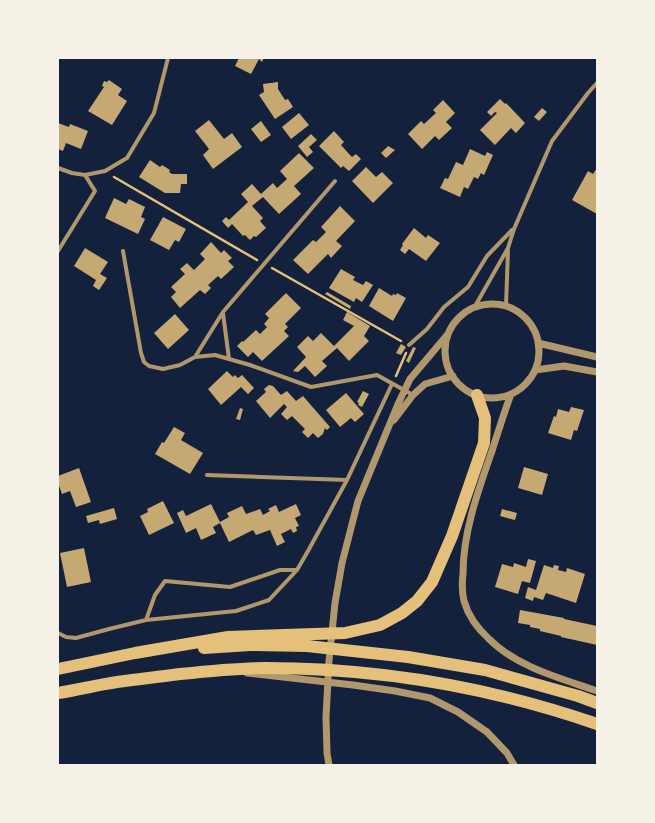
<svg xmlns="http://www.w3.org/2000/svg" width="655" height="823" font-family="Lato,sans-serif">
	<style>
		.building { fill: #c6a872 }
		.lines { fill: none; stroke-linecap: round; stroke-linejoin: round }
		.path { stroke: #e5c07b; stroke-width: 2.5 }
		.minor { stroke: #b1986c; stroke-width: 4 }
		.tertiary { stroke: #b1986c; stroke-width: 7 }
		.motorway { stroke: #e5c07b; stroke-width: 12 }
	</style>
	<rect width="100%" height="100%" fill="#14213d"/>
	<path class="building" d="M239,58H264L262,62L259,59L251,74L235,66Z
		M109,80L122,89L118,95L127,101L112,125L88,111L104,87L102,86L104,81L107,82Z
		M278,82V89L285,100L288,99L293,107L275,119L259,95L264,92L263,84Z
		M500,99L505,104L506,103L525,123L516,133L511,128L495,145L480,130L497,113L495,112L491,116L487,112Z
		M443,100L455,113L446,122L452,128L439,140L435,136L422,149L408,134L421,121L424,124L436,113L433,110Z
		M542,108L547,112L539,121L534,117Z
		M299,113L309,125L291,139L282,127Z
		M209,120L224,139L232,133L242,147L213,169L203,155L209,149L195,131Z
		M261,121L271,135L261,142L251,129Z
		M58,123L69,127L70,124L88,131L81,149L66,143L63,151L58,149Z
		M334,131L344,142L341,145L350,155L352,157L356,154L361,159L349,171L343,166L341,168L319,146Z
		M311,134L317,140L309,147L313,152L307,157L298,146Z
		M388,146L395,150L386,158L381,153Z
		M470,149L485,156L487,152L493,155L484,175L481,173L478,179L474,177L468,189L464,187L460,197L440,188L445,178L448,179L456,162L463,165Z
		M299,153L314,168L294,186L301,194L279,214L263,197L252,206L263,218L260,221L266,228L256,237L254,236L250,240L245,235L243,236L232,224L228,228L222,221L226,217L229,220L248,202L241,194L252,184L261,194L273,183L277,188L287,179L280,171Z
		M150,160L160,167L162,165L170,170L169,172L172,174H187V184H181L180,193H165L139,177Z
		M366,167L376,177L382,172L393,183L373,203L352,181Z
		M597,168V214L572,200L588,171L593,174Z
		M114,198L126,204L129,199L145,207L141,217L145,219L138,234L105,218Z
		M340,206L355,221L336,241L342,246L331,258L328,254L308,274L293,260L313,240L316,242L326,232L321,227Z
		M163,217L186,229L179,242L175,240L169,250L150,240Z
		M414,228L426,238L428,235L440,243L426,261L409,249L405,254L400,250L403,245L402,244Z
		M211,242L221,253L224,250L232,258L228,261L234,267L221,279L218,276L208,285L211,288L205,294L200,290L180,308L171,297L176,292L171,287L185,274L180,269L187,263L194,270L205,259L200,254Z
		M85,248L108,262L100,274L107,278L99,290L93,286L96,280L74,266Z
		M341,269L355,277L353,280L363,285L366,281L373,285L362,302L356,298L354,302L329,288Z
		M379,288L392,296L393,294L396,295L397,293L406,298L393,321L369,306Z
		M327,292L351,306L350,309L325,294Z
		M286,293L301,308L285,324L288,327L284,331L289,336L262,361L253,352L248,357L237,346L242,341L243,342L256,330L260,334L267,327L264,324L269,318L265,314Z
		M347,312L370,326L364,336L369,341L349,361L337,348L322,361L327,366L315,377L305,366L298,372L293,371L306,357L297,347L308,336L313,341L321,333L334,346L354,326L343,320Z
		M175,314L189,330L168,349L154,333Z
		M401,344L406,347L401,355L396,353Z
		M413,347L416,348L409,363L406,361Z
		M227,371L233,377L235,375L238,378L242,375L254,388L248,394L241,387L221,405L208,389Z
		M269,385L273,386L281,395L287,391L296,401L303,396L330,427L327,430L325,428L323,434L318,438L313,433L308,438L302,432L305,429L292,416L287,420L281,414L287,407L284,404L270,418L256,401L266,392L264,389Z
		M363,391L369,394L362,407L358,405L359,403L357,402Z
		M346,393L364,414L355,422L351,418L340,427L326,410Z
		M571,407L584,410L577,431L574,430L571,440L548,433L554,416L556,417L558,409L569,412Z
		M240,408L243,409L240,420L236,419Z
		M174,427L185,433L181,440L203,453L190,474L155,454L162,442L164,443Z
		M524,467L548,474L542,495L518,488Z
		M79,468L91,502L76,507L70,491L62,494L58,483V476Z
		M163,501L174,523L149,535L140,516L148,512L147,509Z
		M211,504L220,522L229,517L227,513L242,506L246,514L260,509L263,515L270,511L268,509L276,505L279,512L296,504L301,515L295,518L299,526L296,527L297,531L293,533L291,529L281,534L285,542L277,546L270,530L256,535L253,530L229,542L220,523L213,527L216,533L201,540L196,528L186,533L177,513L183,510L186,516Z
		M114,508L117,519L100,524L99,520L88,523L86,516Z
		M502,509L517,513L515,520L500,516Z
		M84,548L91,582L67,587L60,553Z
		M528,559L536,561L530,583L522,581L518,594L495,587L502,564L513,567L514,563L526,567Z
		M544,565L553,568L554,565L559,566L558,570L566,572L567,568L585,574L576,603L546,593L543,600L534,597L533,601L525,598L528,587L536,590Z
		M520,610L564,618V619L597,626V645L561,637V636L540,631V629L530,627V625L518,623Z"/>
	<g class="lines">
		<path class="path" d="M114,177L257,260
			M272,268L401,341
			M396,376L406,353"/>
		<path class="minor" d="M58,168L72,173L85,175L105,171L127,158L154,113L168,58
			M58,251L95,191L85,175
			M123,251L141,353L144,362L149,366L163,369L180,365L195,357L215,355L250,365L311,387L377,375L413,395
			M506,306L508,250
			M474,308L508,248L514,229L552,141L588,93L597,83
			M223,313L229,359
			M409,345L427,329L444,307L468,287L487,256L512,230
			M195,357L223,312L335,181
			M207,475L347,480
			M146,620L155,595L165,581L230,587L280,570H297
			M58,633L66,637L76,638L109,629L146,620L236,611L269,600L297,570L308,551L347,480L392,384"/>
		<path class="tertiary" d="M445 351a47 47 0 1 1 94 0a47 47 0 1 1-94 0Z
			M538,343L597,357
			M535,370L564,366L597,372
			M511,394C504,413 498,432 492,451C478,491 463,532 463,574C462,583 462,593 464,601C468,615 478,629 489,639C517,667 560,678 597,691
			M394,420L413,395L425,384L453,376
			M247,673L353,685L395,691L430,698L458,712L487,732L507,753L514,765
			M329,765L327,753L326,717L329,661L335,603L342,563L358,501L398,404L410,379L448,334"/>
		<path class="motorway" d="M204,648L250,645L307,646L408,657L485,670L578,696L597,703
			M58,669L135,653L228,637L345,633L380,625L402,613L417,601L432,582L452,536L484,443L485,418L477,395
			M58,693C78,690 97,685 117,682C138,679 159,677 180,674C208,671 237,668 265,668C378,668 490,687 597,724"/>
	</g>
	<rect width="655" height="823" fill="none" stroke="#f6f1e7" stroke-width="118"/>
</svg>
